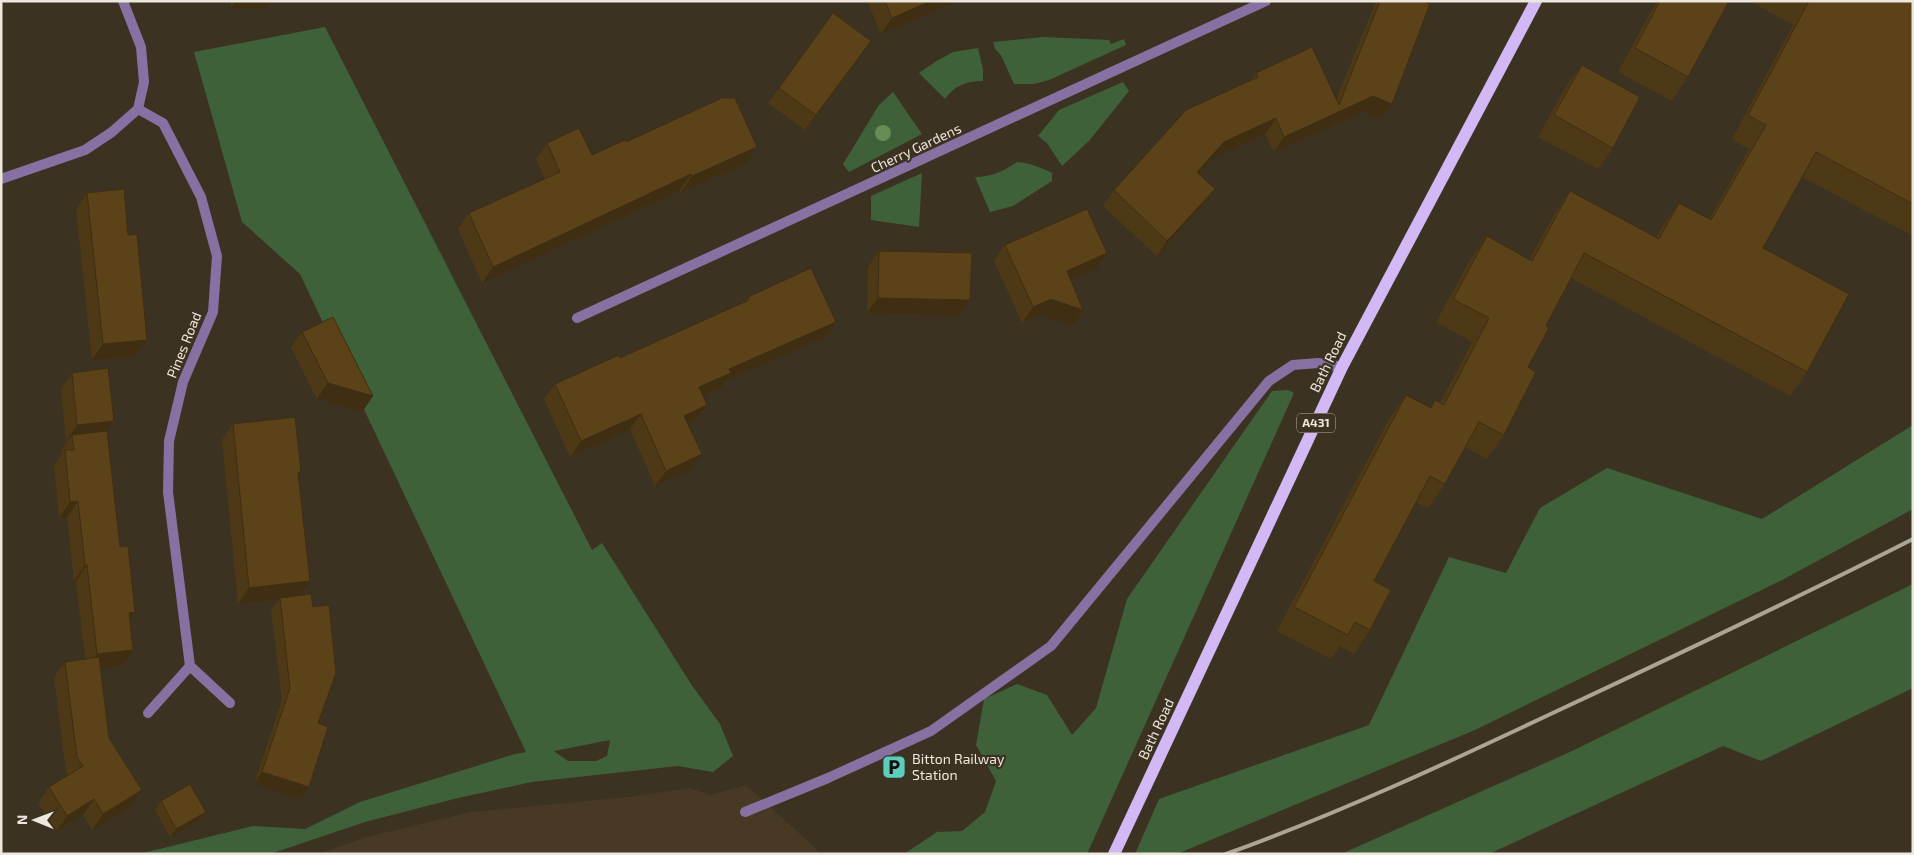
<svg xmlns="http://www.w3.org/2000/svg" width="1914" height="855" font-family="'Exo 2',sans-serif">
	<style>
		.built { fill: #473923 }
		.green { fill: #3e6139; fill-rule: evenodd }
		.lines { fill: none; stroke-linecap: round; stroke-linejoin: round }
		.lane { stroke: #8771a2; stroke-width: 10 }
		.street { stroke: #8771a2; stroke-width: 10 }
		.primary { stroke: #d2b8f4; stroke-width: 12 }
		.rail { stroke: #aca497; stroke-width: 4 }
		.tree { fill: #678c55 }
		.wall { fill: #4e3916 }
		.shaded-wall { fill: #402e12 }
		.building { fill: #5b4219; stroke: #402e12 }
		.labels { text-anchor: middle; stroke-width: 4.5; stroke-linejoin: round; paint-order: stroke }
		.shield { fill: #3c3222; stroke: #b9b1a5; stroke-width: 1 }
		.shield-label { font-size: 12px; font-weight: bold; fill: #eee7dd }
		.street-label { font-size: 14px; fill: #eee7dd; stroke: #3c3222 }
		.poi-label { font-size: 14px; fill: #eee7dd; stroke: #3c3222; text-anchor: start }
	</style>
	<rect width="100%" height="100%" fill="#3c3222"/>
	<path class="built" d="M746,785L822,854H319L363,838L470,812L628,797L689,788L710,795Z"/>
	<path class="green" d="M325,27L592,550L602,543L691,684L720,724L733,756L713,772L678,766L532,782L458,798L365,822L270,854H139L253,826L305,829L360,802L515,754L526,752L300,274L242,222L194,52ZM610,740L607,756L596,761H568L554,751Z
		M1043,37L1109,40L1111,44L1124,39L1126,45L1049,80L1034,84H1014L1001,55L995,49L993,42Z
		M978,48L983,69V81C966,81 954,86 945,99L919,73L935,62L953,52Z
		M1123,82L1129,91L1089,141L1062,166L1047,143L1038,136L1059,110Z
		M893,92L922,134L849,172L843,164L879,105Z
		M1017,162C1030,163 1040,167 1052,173V181L1013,206L990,212L975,177C991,177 1004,171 1017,162Z
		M922,173L919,227L871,220V196Z
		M1288,390L1294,393L1087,854H904L937,832L962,831L985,812L996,781L976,745L984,699L1017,684L1047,695L1072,735L1096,708L1127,599L1272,391Z
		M1913,425V509L1784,579L1475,730L1177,854H1135L1159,799L1369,725L1449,557L1506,573L1540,508L1607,468L1762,519Z
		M1913,584V688L1761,761L1723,746L1489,854H1341L1572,751Z"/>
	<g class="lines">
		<path class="lane" d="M745,812L828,778L931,731L1051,646L1269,381L1293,365L1318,363L1342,367"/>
		<path class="street" d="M123,1L141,47L144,82L138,109L163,123L201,197L217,256L213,312L183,382L169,441L168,492L190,666
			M1,179L85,150L112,132L138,109
			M577,318L1266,1
			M148,713L190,666L230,703"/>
		<path class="primary" d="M1114,854L1342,367L1536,1"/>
		<path class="rail" d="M1226,854C1340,813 1449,762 1557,711C1677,655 1795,599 1913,539"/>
	</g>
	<circle class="tree" cx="883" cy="133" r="8"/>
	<path class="wall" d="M231,1H272L267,8H231Z
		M867,1H957L881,34Z
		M1376,1H1422L1392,104L1381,119L1363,112L1274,152L1265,134L1213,158L1199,174L1204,204L1157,256L1103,206L1114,190L1251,80L1256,73L1336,100Z
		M1658,1H1729L1688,77L1672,101L1618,72L1653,8Z
		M1749,1H1913V236L1802,177L1763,248L1807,372L1790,396L1571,278L1546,326L1528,367L1504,435L1487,459L1465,447L1445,484L1428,508L1416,502L1374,581L1370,630L1354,654L1340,646L1331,659L1277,631L1389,419L1406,395L1430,408L1435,400L1440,403L1472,342L1436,322L1470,260L1487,236L1529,260L1554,215L1570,191L1656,238L1662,227L1679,203L1709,219L1749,149L1732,139L1793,25Z
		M860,57L805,130L768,103L779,88Z
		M1582,65L1613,148L1598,169L1538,137L1566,86Z
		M626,142L746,163L681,192L680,190L482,283L458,229L469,213L545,179L536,159L547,143L592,155Z
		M87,193L128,235L147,340L136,355L92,360L76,209Z
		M1005,245L1096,269L1071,280L1072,326L1040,315L1022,323L994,261Z
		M879,251L959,316L867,313L868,267Z
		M748,297L826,337L726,380L721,388L703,396L707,405L696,420L687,424L691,470L655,486L630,429L570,457L544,399L555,384L620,358L744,303Z
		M302,332L373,396L362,412L317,399L291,348Z
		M72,373L106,432L120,547L130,619L122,666L100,668L109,738L131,806L92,830L83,815L56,832L38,803L49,787L68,775L66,772L54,677L65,662L85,659L76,581H74L67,517L59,518L54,466L61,455V451L68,440L66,441L61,389Z
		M233,424L298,476L300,596L318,723L300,799L254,784L282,700L271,610L279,599L238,604L222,440Z
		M161,801L200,820L170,837L155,810Z"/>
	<path class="shaded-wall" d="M236,1H272L267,8H231Z
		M931,1H957L881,34L892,18Z
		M871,41L860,57L805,130L816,115Z
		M1373,96L1392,104L1381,119L1363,112L1274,152L1284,137Z
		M1276,118L1265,134L1213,158L1186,188L1197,172L1224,142Z
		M757,147L746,163L681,192L692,176Z
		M691,174L680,190L482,283L493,267Z
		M1215,189L1204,204L1157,256L1167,241Z
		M1107,253L1096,269L1056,287L1067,271Z
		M878,298L970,300L959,316L867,313Z
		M1051,299L1083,310L1072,326L1040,315L1022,323L1033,307Z
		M836,322L826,337L726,380L721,388L688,402L699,387L729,369Z
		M147,340L136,355L92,360L103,344Z
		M328,383L373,396L362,412L317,399Z
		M707,405L696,420L673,431L684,416Z
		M641,414L630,429L570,457L581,441Z
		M114,421L103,437L72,435L68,440L66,441L77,425Z
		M702,454L691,470L655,486L666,471Z
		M78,501L67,517L59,518L70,502Z
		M85,565H87L76,581H74Z
		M310,581L299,597L238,604L249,588Z
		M135,612L124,628L129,613Z
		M133,650L122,666L86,669L97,654Z
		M262,772L309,787L300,799L254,784Z
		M142,790L131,806L92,830L103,814Z
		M94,799L83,815L56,832L67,816Z
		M206,812L200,820L170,837L176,829Z"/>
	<path class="building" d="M885,1H931L892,18Z
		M1380,1H1422L1430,4L1392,104L1373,96L1284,137L1276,118L1224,142L1197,172L1215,189L1167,241L1114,190L1186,110L1258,77L1256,73L1312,47L1339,105Z
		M1660,1H1729L1688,77L1635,48Z
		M1809,1H1913V204L1816,152L1763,248L1849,294L1807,372L1584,253L1546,326L1549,328L1528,367L1536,372L1504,435L1479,422L1445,484L1430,476L1374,581L1391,590L1370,630L1355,622L1348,635L1294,607L1406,395L1431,408L1435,400L1444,405L1489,318L1453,299L1487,236L1532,261L1570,191L1659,239L1679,203L1711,220L1766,125L1748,115Z
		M833,13L871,41L816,115L779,88Z
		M1582,65L1640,97L1613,148L1554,115Z
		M722,98H735L757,147L692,176L691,174L493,267L469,213L560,172L547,143L579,128L592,155L625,140L626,142Z
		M124,189L128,235L137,234L147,340L103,344L87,193Z
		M1087,209L1107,253L1067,271L1083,310L1051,299L1033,307L1005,245Z
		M879,251L972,253L970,300L878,298Z
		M811,268L836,322L729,369L731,373L699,387L707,405L684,416L702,454L666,471L641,414L581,441L555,384L619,355L620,358L749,300L748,297Z
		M333,317L373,396L328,383L302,332Z
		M108,368L114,421L77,425L72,373Z
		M295,417L301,472L298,473L310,581L249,588L233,424Z
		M107,431L120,547L128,546L135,612L129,613L133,650L97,654L87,565H85L78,501L70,502L65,450H74L72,435Z
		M311,594L313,607L329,605L336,673L318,723L328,727L309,787L262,772L290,688L280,598Z
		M99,657L109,738L142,790L103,814L94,799L67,816L49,787L83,766L77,757L65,662Z
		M190,784L206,812L176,829L161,801Z"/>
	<defs>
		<g id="parking-square" transform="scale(1.25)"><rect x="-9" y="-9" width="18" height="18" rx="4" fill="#5bcebc" stroke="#3c3222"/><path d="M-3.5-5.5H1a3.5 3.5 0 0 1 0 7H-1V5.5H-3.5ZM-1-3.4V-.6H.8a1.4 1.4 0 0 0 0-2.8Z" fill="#111"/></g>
	</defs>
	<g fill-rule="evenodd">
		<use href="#parking-square" x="894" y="767"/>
	</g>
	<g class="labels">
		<rect class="shield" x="1297" y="413.5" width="38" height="19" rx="4"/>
		<g class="shield-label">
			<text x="1316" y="427">A431</text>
		</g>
		<g class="street-label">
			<text transform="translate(916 148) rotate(-25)" y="5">Cherry Gardens</text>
			<text transform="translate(184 345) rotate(-68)" y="5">Pines Road</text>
			<text transform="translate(1328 362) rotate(-64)" y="5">Bath Road</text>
			<text transform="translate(1156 729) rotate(-65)" y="5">Bath Road</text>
		</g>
		<g class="poi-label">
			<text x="912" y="764">Bitton Railway<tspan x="912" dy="16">Station</tspan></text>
		</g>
	</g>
	<rect width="1914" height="855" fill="none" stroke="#eee7dd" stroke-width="5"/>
	<g transform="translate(35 820) rotate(271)" stroke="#3c3222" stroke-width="4" paint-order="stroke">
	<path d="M0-4L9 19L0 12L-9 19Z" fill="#eee7dd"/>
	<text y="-8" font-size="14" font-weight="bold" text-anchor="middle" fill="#eee7dd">N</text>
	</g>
</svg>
